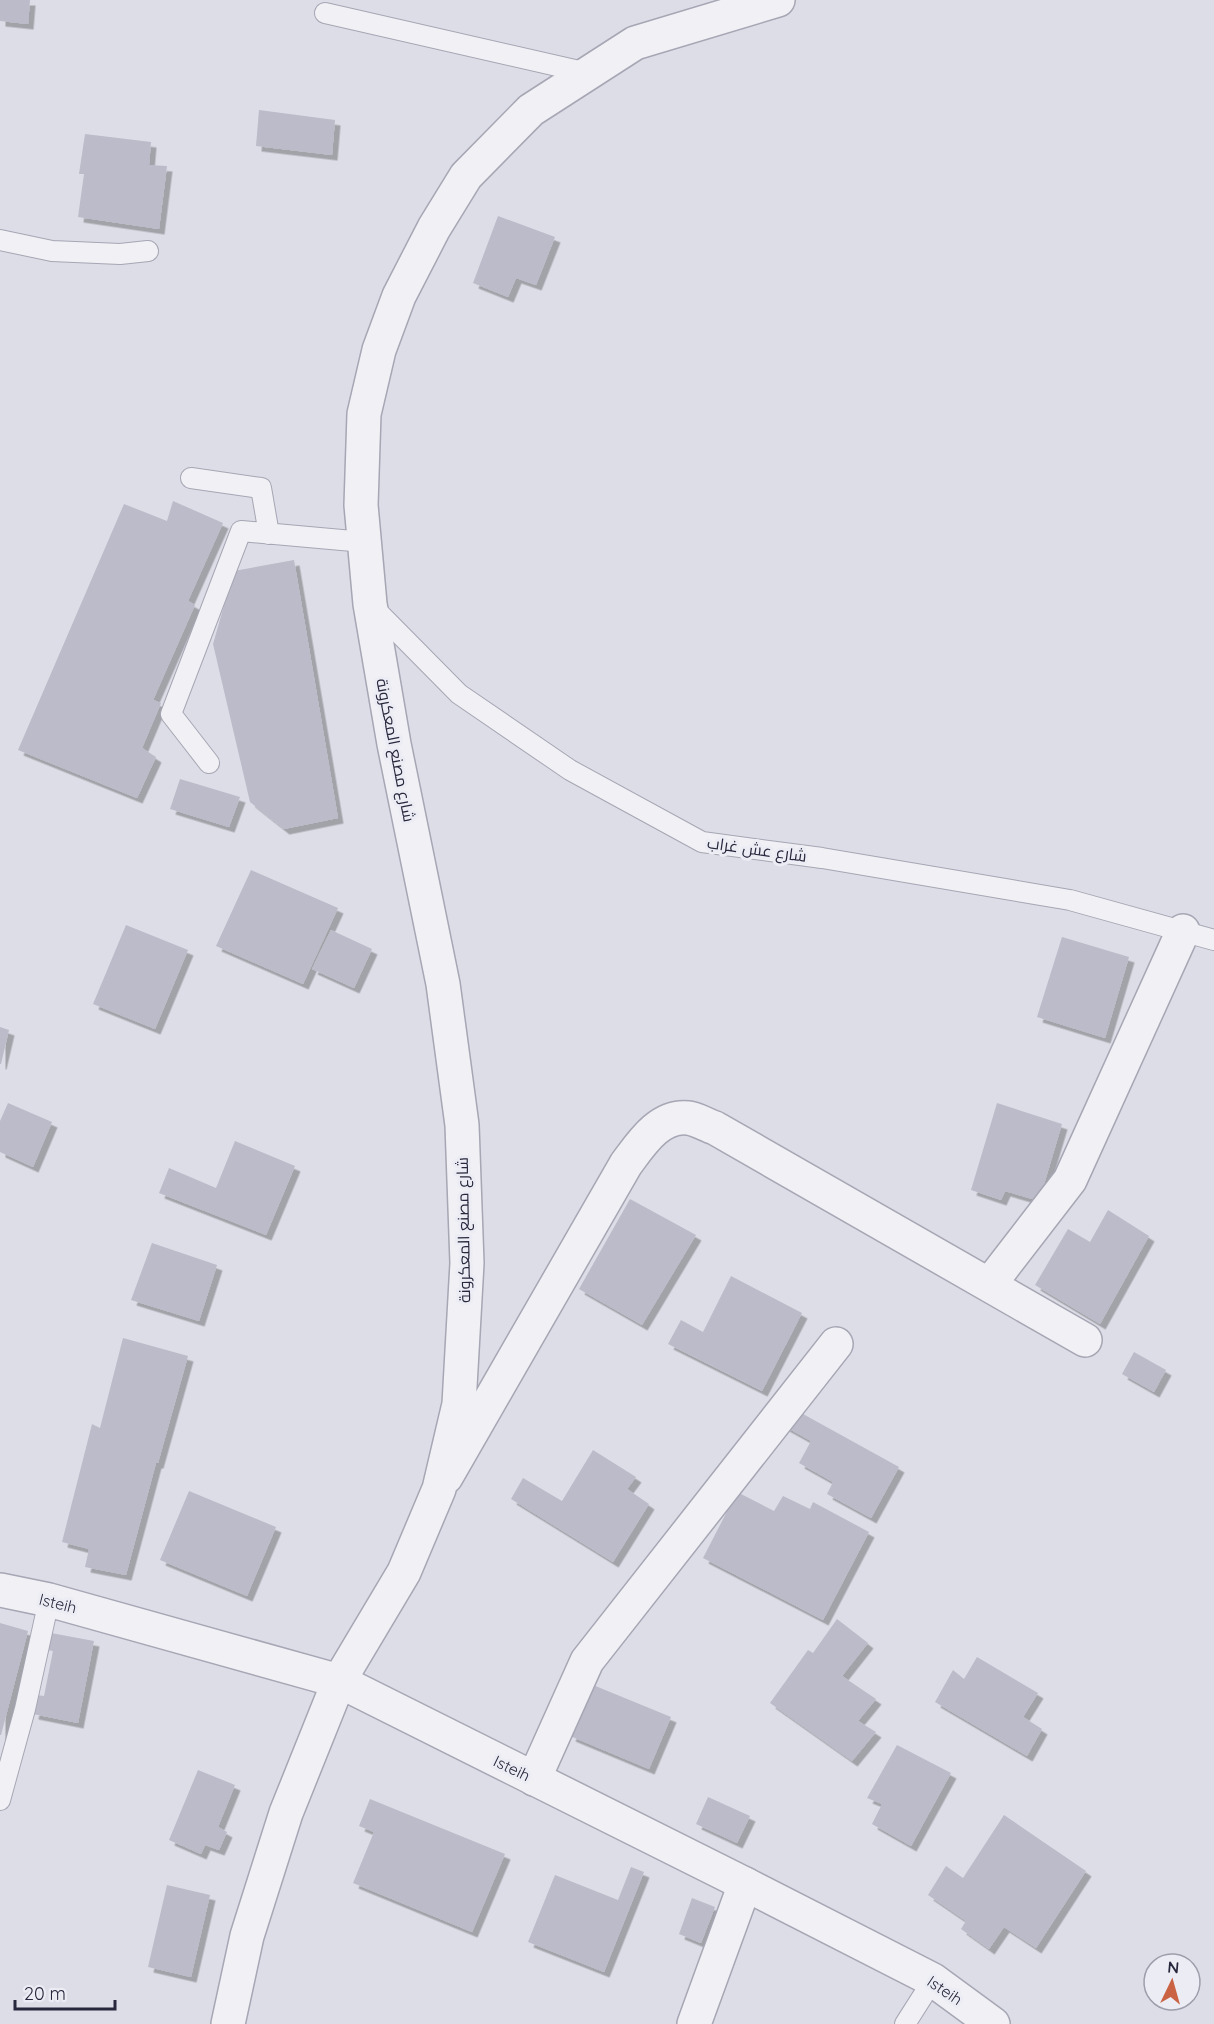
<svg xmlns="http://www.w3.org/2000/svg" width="1214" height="2024" font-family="Quicksand,Cairo,sans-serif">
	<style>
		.building { fill: #bbbbc9; filter: url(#shadow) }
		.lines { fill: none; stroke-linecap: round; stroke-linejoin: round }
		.service-casing { stroke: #a6a6b4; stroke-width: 22 }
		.minor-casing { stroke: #a6a6b4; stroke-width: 36 }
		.tertiary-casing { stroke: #a6a6b4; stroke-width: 36 }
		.service { stroke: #f0f0f5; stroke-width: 20 }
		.minor { stroke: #f0f0f5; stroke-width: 33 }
		.tertiary { stroke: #f0f0f5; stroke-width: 33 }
		.labels { text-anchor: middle; stroke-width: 6; stroke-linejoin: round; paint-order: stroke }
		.street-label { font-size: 16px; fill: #27273d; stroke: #ecedf4 }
	</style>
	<defs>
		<filter id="shadow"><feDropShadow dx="5.5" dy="5.5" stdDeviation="0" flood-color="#0004"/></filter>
	</defs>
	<rect width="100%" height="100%" fill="#dddde7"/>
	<path class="building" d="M0,0H30L28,24L0,21Z
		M259,110L335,120L332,155L256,146Z
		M85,134L151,142L149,165L167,166L159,229L78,217L84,174H79Z
		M498,216L555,237L536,285L516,278L508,297L473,283Z
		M173,501L223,523L188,601L195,605L153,700L161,703L142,748L156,757L137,798L18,750L124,504L167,521Z
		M294,560L338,818L284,829L250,802L213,644L234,571Z
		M180,779L240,797L229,827L170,809Z
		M251,870L338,908L303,984L216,946Z
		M126,925L188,950L155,1029L93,1004Z
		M331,930L372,949L354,988L312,969Z
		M1062,937L1129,957L1105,1038L1037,1017Z
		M0,1027L9,1030L1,1064H0Z
		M8,1103L52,1122L33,1167L0,1152V1121Z
		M997,1103L1062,1124L1039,1201L1005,1191L1001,1200L971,1190Z
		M235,1141L295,1166L266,1235L159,1193L169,1168L216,1188Z
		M630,1199L696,1235L642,1325L579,1289Z
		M1108,1210L1149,1236L1100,1324L1035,1285L1068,1229L1090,1242Z
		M152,1243L217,1265L199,1321L131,1300Z
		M731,1276L802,1313L762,1391L668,1344L681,1320L703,1332Z
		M123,1338L188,1356L158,1463H156L126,1575L85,1567L89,1549L62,1542L92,1424L100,1428Z
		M1134,1352L1166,1370L1154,1392L1122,1374Z
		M794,1409L899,1467L871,1518L827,1494L833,1482L799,1463L811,1441L784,1426Z
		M593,1450L636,1477L627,1489L649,1504L613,1562L511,1499L523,1478L562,1501Z
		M189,1491L276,1527L247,1596L160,1560Z
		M737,1492L774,1511L783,1496L810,1509L813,1502L869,1532L823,1620L703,1558Z
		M837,1619L868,1643L842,1676L876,1699L858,1721L876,1732L852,1761L770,1703L808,1650L813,1653Z
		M0,1623L28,1631L1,1735H0Z
		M51,1633L94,1641L78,1723L33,1714L37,1695L44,1696L53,1651L47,1650Z
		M977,1657L1038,1693L1023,1717L1042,1729L1027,1756L935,1702L953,1670L964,1679Z
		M593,1685L671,1717L649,1769L570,1736Z
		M897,1745L951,1773L911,1846L872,1824L882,1804L867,1798Z
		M198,1770L235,1785L218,1827L227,1832L219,1850L205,1845L201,1854L169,1840Z
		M708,1797L750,1816L737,1843L696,1824Z
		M370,1799L505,1854L472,1932L353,1883L374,1832L359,1826Z
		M1004,1815L1086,1871L1036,1948L1004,1927L989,1949L961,1929L966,1921L928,1895L946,1866L963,1878Z
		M631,1867L644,1872L604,1972L528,1942L555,1875L618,1900Z
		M167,1885L210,1895L191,1977L148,1967Z
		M692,1898L715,1907L701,1943L679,1934Z"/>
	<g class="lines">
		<g class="service-casing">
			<path id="service" d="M325,13L588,73
				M0,240L52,251L120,254L148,251
				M191,478L261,488L269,534
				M372,606L459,694L570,770L702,842L822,858L1070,900L1214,940
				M209,763L171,714L241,531L364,542
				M0,1800L25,1709L49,1600
				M905,2024L933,1980"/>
		</g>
		<g class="minor-casing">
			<path id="minor" d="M989,1285L1070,1180L1183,931
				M446,1477L626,1164C641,1144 659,1115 688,1118C697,1119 706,1125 715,1128L1085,1340
				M534,1779L587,1661L836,1344
				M228,2024L247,1936L286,1813L339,1681
				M694,2024L745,1884"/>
		</g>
		<g class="tertiary-casing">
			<path id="tertiary" d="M0,1590L49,1600L339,1681L745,1884L933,1980L993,2024
				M339,1681L404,1572L439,1489L459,1404L467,1263L462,1125L443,984L394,744L370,604L361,505L364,414L379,350L399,296L434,228L466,176L531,110L635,43L778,0"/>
		</g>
		<use href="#service" class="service"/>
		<use href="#minor" class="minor"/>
		<use href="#tertiary" class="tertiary"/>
	</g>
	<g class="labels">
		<g class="street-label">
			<text transform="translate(396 750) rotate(79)" y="6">شارع مصنع المعكرونة</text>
			<text transform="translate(757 849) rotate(8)" y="6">شارع عش غراب</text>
			<text transform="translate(463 1230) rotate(-91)" y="6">شارع مصنع المعكرونة</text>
			<text transform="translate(58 1603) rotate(14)" y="6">Isteih</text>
			<text transform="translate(512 1768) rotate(26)" y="6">Isteih</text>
			<text transform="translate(945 1990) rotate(34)" y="6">Isteih</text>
		</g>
	</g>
	<g transform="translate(1172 1982) rotate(5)"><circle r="28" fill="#ecedf4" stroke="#9d9eab" stroke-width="1.5"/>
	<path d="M0-4.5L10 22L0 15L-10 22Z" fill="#ca6344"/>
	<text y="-9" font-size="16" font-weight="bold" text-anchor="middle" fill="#27273d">N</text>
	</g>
	<path d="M15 2000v9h100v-9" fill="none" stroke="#27273d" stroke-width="3"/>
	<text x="24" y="2000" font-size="18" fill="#27273d" stroke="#ecedf4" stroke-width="4.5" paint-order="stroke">20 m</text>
</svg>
